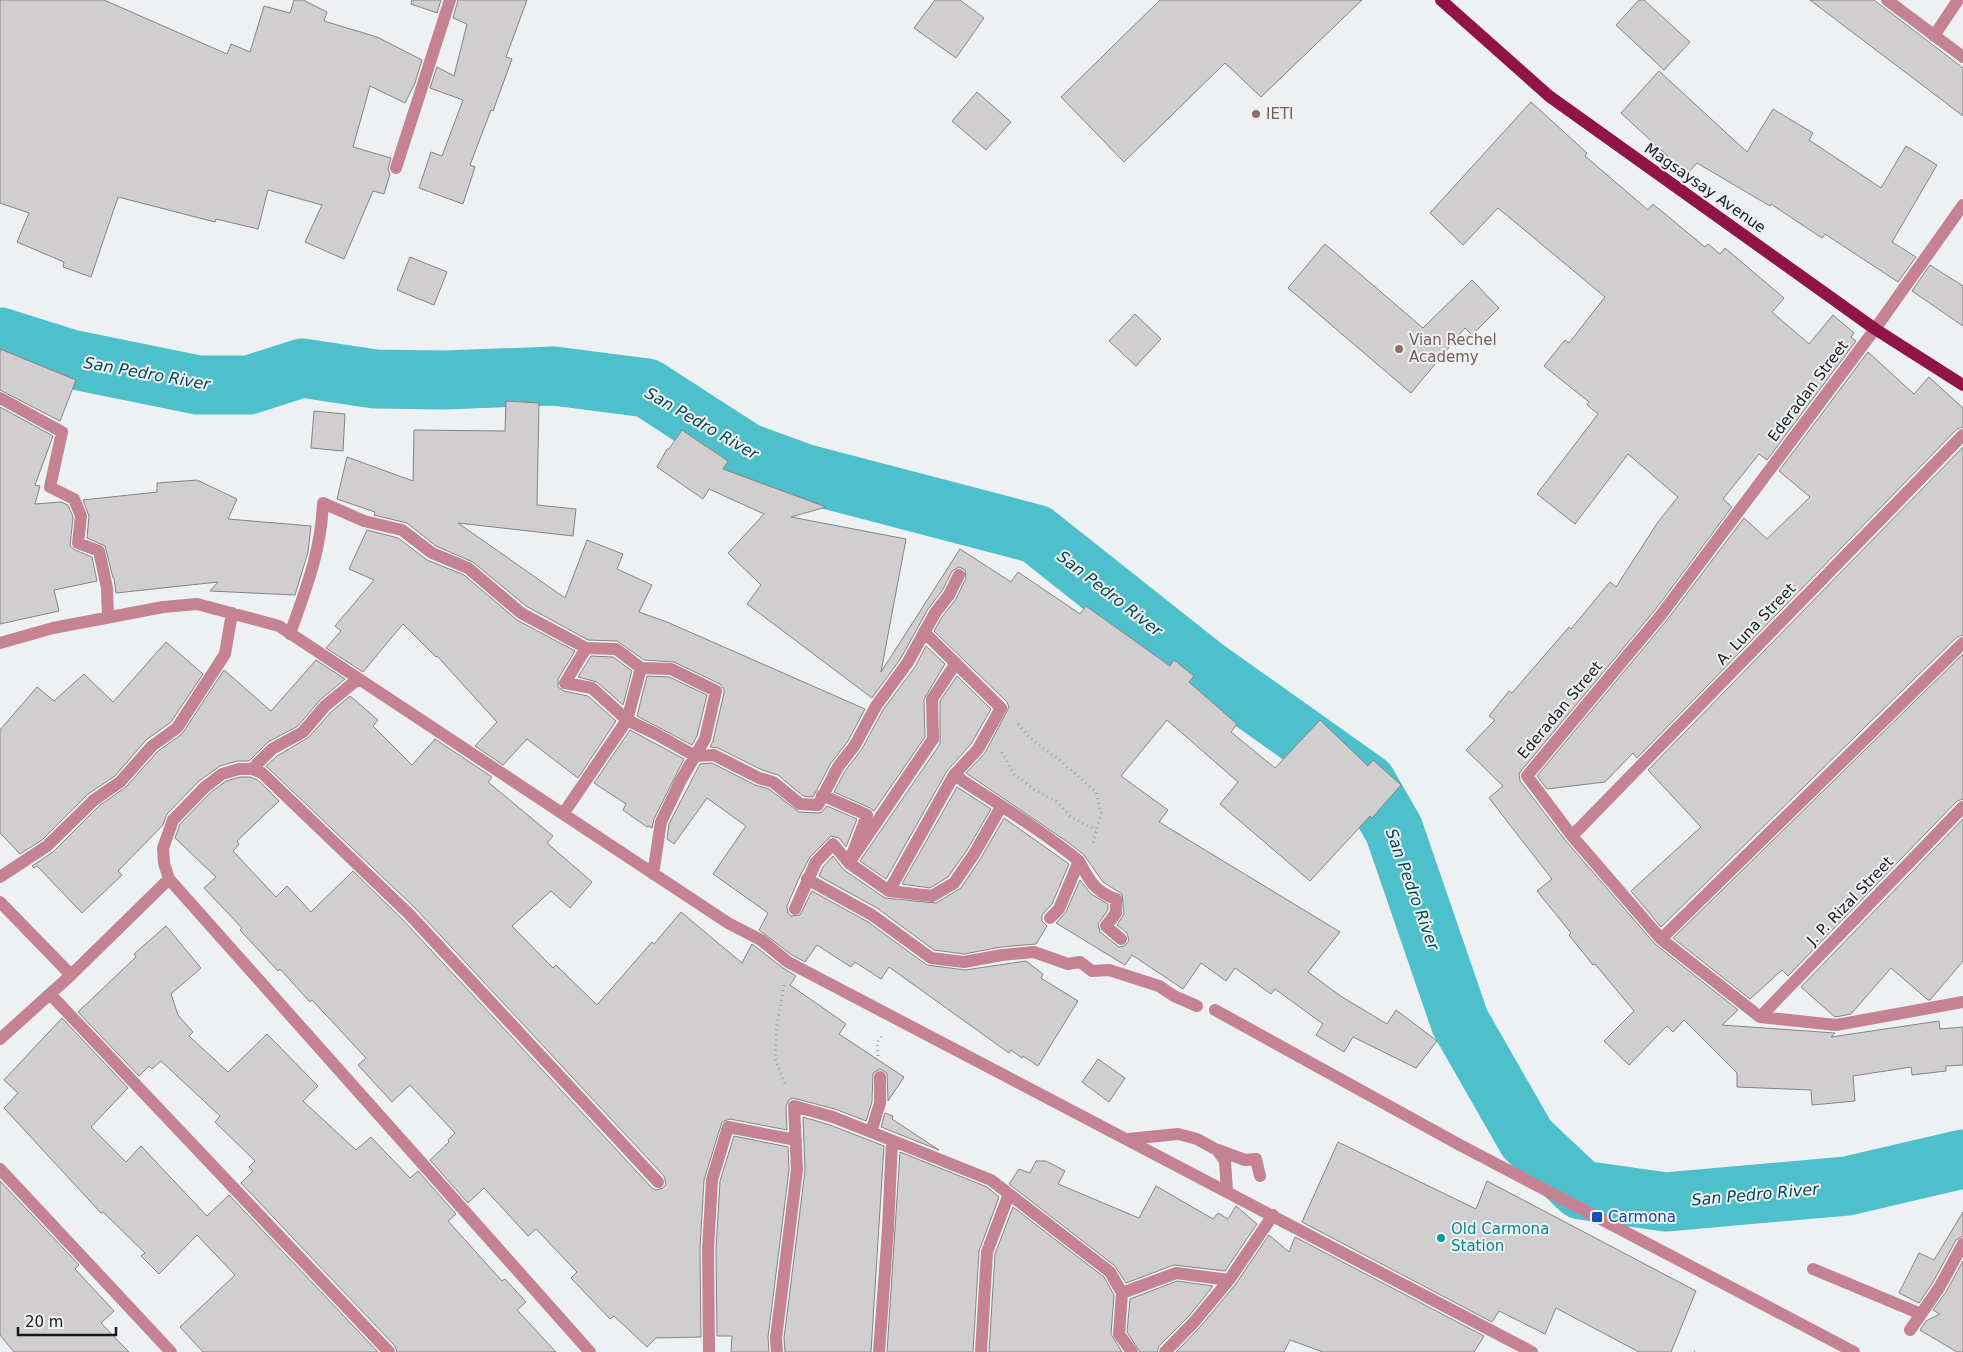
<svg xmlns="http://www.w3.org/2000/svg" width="1963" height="1352" font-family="'DejaVu Sans',sans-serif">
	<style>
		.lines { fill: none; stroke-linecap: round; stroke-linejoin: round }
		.river { stroke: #4dc0cb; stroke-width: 59 }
		.building { fill: #d1cecf; stroke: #868384 }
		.path { stroke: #9c9fa0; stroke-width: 3; stroke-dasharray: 1 4; stroke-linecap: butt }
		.minor { stroke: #c58292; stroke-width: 12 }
		.major { stroke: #911446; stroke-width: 12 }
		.education-dot { fill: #8d6e63; stroke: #eef1f3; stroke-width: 2 }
		.transit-dot { fill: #1a4fb4; stroke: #eef1f3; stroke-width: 2 }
		.culture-dot { fill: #0f9aa8; stroke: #eef1f3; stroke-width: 2 }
		.labels { text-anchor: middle; stroke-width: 4; stroke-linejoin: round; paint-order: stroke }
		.education-label { font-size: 15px; fill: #785e54; stroke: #eef1f3; text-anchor: start }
		.street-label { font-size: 15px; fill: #18191a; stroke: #eef1f3 }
		.transit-label { font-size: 15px; fill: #164399; stroke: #eef1f3; text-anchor: start }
		.culture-label { font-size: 15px; fill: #0d838f; stroke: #eef1f3; text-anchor: start }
		.water-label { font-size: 16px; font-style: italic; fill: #00494f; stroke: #eef1f3 }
	</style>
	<rect width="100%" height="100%" fill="#eef1f3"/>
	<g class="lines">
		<path class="river" d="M0,337L70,359L198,385H249L302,368L375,379L444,380L554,376L647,388L746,452L803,473L1036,534L1205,668L1367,783L1394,830L1460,1022L1527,1139L1581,1190L1666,1202L1847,1186L1963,1159"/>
	</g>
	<path class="building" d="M0,0H104L227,54L231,44L250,52L264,6L290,13L294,0H303L327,12L324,21L377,37L422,60L415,83L405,103L370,86L353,147L391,158L388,169L390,174L384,194L373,191L344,259L305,242L322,205L268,190L258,229L216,219L215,222L118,197L91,277L63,267L64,262L17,242L29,213L0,203Z
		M412,0H441L437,13L411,4Z
		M458,0H527L506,57L512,59L493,111L491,110L470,165L475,167L463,204L419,188L431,152L442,156L463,100L430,88L437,67L454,76L467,24L453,18Z
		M935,0H960L984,18L956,58L914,28Z
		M1160,0H1362L1261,97L1225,63L1124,162L1061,97Z
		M1639,0H1644L1690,42L1664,70L1616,25Z
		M1810,0H1874L1963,68V116Z
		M1659,71L1747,152L1773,109L1813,133L1809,140L1881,188L1906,146L1937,165L1892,242L1916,257L1898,282L1825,234L1822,238L1771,204L1770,206L1697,163L1687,174L1621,113Z
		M977,92L1011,122L986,150L952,121Z
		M1531,102L1587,153L1585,156L1648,210L1653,204L1705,247L1708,244L1720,254L1725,248L1784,298L1772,312L1809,344L1833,315L1854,333L1851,337L1856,341L1767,460L1759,454L1723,499L1732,507L1655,610L1521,771L1519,774L1520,781L1566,841L1655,944L1738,1010L1722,1025L1835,1033L1831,1037L1939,1021L1940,1029L1963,1027V1065L1946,1066V1071L1912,1075L1911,1067L1853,1076L1855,1101L1812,1105L1811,1090L1737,1087V1073L1684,1020L1673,1032L1667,1026L1629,1065L1604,1041L1634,1011L1595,964L1593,965L1569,935L1571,933L1537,891L1552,879L1489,798L1503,786L1466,750L1495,720L1489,716L1509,691L1512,693L1569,627L1571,629L1610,582L1616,587L1658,522L1678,497L1628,454L1575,524L1537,494L1598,414L1587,405L1589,402L1544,366L1565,340L1569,343L1605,297L1498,208L1463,245L1430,213Z
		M1325,244L1423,328L1472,280L1499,308L1472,335L1465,328L1411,393L1288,288Z
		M410,257L447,272L434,305L397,290Z
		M1930,265L1963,286V326L1912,291Z
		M1135,314L1161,339L1136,366L1109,341Z
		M0,349L76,380L60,421L0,390Z
		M1868,352L1914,394L1929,377L1963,408V427L1957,429L1637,758L1633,753L1605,782L1547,789L1537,776L1667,620L1744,518L1767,539L1810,497L1779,471Z
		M506,401L539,403L537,505L576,509L573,536L458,523L565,598L587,540L623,554L617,569L652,585L639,612L667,622L865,709L848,741L831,763L813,797L803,796L778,775L762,770L718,748L710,747L713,741L724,693V689L720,684L674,662L644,660L617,641L588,640L526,606L473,562L436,546L407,523L374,515L375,512L337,499L347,457L413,481L414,430L505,431Z
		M0,407L53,436L35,485L40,486L35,504L61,502L68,505L73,517L70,546L75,550L92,557L97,581L54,590L59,611L0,624Z
		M314,411L345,414L343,451L311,448Z
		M682,430L728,461L723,469L826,507L791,517L906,539L881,672L960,549L1011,582L1018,572L1080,614L1086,606L1170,666L1174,660L1194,676L1189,682L1237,724L1231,732L1275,768L1320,720L1368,766L1373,760L1401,785L1372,818L1370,816L1310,881L1220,804L1238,782L1167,720L1121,776L1168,810L1159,822L1340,932L1308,972L1342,997L1387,1024L1396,1010L1437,1041L1416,1068L1353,1037L1344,1052L1316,1035L1323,1024L1275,989L1271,994L1235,968L1226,981L1201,963L1183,989L1132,955L1125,965L1056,923L1066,912L1080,880L1091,894L1108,904V910L1098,924L1100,932L1119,947L1124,946L1129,941L1127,933L1117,925L1124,914L1122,894L1103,882L1084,855L1069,843L966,773L985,753L1009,707L1007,702L934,631L942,617L956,599L966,578L965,570L959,567L952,571L942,591L928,609L901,658L872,698L747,604L761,585L728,553L764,514L709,489L703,499L657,467L667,449H669Z
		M1963,447V635L1957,637L1661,927L1631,891L1701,827L1648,770Z
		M197,480L237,499L228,519L311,526L308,552L295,595L210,591L218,582L116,593L114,578H113L105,546L87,538L89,516L83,500L157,492V483Z
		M367,530L398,538L427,560L464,575L517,620L575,651L558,679V687L564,691L588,696L616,721L578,778L527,739L503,765L475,746L497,722L437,656L436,657L403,624L363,672L326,648L341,631L335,626L374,580L349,569Z
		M166,642L203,674L171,722L146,740L115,776L88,794L42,840L20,854L0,833V730L37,687L54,701L84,674L113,702Z
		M926,646L945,664L924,699L925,737L874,811L870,808L834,792L845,771L862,749L883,710L915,667Z
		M1963,654V799L1957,801L1788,976L1782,970L1750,999L1673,938Z
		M591,656L613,657L632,671L623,705L597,682L578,677Z
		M316,660L345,679L320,700L298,726L268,742L249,761H237L220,766L199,781L167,814L163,825L118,871L122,875L82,913L37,866L34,868L32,866L53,852L99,806L126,787L157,752L182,734L224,670L271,711Z
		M647,676L669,677L707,695L697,736L692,745L637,716Z
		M957,676L991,709L971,744L947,771L886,879L860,861L940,744V701Z
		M350,696L378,720L373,726L412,765L435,739L492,777L488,782L553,836L547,843L592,882L570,908L551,891L512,926L553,968L556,965L597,1005L652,942L654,944L681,912L742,963L752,944L783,968L796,976L790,985L846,1024L839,1034L904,1077L888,1101L887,1073L880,1069L873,1073L872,1102L866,1121L835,1109L793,1098L789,1100L786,1106L787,1130L730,1119L722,1122L704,1180L700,1249L701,1337L656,1338L647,1347L614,1316L610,1319L571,1278L577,1272L536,1229L528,1236L484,1188L468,1203L430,1160L449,1142L448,1140L455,1133L410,1085L392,1102L358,1065L366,1058L312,1000L310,1002L280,969L278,971L240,930L242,928L204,888L216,877L175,838L180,824L210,793L226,781L240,777H250L258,780L279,801L237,841L239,844L233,851L276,897L287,886L311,912L353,871L403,920L652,1188L656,1190L663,1188L666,1184L664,1176L415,908L266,766L277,756L309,737L331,712Z
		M630,730L684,759L654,819L652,828L648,826L647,827L623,810L626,804L594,783Z
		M712,763L755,785L769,789L799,812L818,813L822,812L827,806L857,819L846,847L839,838L831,836L810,857L800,876L787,906L788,913L791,916L800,915L812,891L868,922L927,965L965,970L1026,961L1043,974L1041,978L1078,1001L1038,1066L1023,1056L1022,1058L1011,1050L1009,1053L889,967L881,979L855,962L851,967L817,945L805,962L792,955L759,930L768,913L713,874L746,826L707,798L674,844L667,839L669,824L700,764Z
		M957,787L991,809L967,850L948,877L930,888L902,884Z
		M1004,818L1069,864L1052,904L1042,915V921L1047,926L1036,944L1001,947L964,954L934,950L877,908L819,876L823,867L833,856L844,870L885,898L936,903L961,888L981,858Z
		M1963,819V961L1930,1000H1928L1891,968L1851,1014L1835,1017L1801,987Z
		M166,926L201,968L171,994L178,1015L193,1032L189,1036L228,1072L267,1034L318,1086L303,1101L356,1150L371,1137L410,1178L418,1171L456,1214L448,1221L502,1281L505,1279L526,1302L517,1310L556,1352H397L395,1346L241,1183L253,1171L249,1167L255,1161L215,1122L220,1116L161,1061L152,1069L149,1066L139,1076L78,1012L136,957L134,954Z
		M62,1018L128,1088L91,1127L126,1162L141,1146L207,1216L229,1195L378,1352H203L180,1327L235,1275L197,1235L159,1274L141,1256L145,1253L103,1212L101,1213L4,1108L18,1093L4,1080Z
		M1098,1059L1125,1078L1109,1102L1082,1082Z
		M885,1113L893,1116L892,1119L939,1150L881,1127Z
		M803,1117L830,1125L884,1146L871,1352H785L784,1338L805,1171Z
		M734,1136L788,1147L789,1170L768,1337L769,1352H731L732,1336H717L716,1249L720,1181Z
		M1338,1142L1476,1209L1487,1181L1696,1291L1671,1352H1639L1556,1308L1545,1334L1499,1311L1492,1322L1302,1222Z
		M900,1152L987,1187L999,1197L979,1251L973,1352H887Z
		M1036,1161H1046L1065,1171L1058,1184L1139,1218L1156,1186L1213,1219L1218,1213L1228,1219L1236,1206L1257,1224L1225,1271L1174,1265L1126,1283L1115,1266L1009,1184L1019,1169L1030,1173Z
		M0,1181L79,1265L75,1269L114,1311L101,1323L129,1352H14L0,1335Z
		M1013,1207L1104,1277L1114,1295L1111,1334L1122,1352H989L995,1254Z
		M1963,1212V1236L1956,1240L1932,1284L1919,1303L1899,1293L1919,1253L1934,1260Z
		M1269,1235L1289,1252L1295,1237L1484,1336L1474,1352H1323L1290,1340L1284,1352H1176L1201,1326L1235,1285Z
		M1963,1261V1352H1957L1920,1330L1926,1321L1940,1314L1933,1310L1946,1292Z
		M1177,1281L1213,1286L1189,1316L1159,1346L1157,1352H1140L1127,1332L1130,1299Z"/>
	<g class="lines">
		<path class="path" d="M1018,724L1030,738L1062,762L1096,792L1101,813L1093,843
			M1002,752L1014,774L1035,790L1056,801L1071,817L1096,830
			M784,985L777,1024L775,1059L786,1086
			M878,1056L877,1043L882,1036
			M1694,1352H1695"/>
		<path class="minor" d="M1887,0L1963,57
			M1934,36L1958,0
			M396,168L450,0
			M1963,205L1875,329L1661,615L1527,776L1572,836L1661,939L1760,1017L1836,1025L1963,1002
			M0,398L62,432L50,487L74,499L81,516L78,543L99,551L107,588L108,617
			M290,634C306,588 321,552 323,503L364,521L402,530L432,553L468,568L521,613L586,648L616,649L641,668L671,669L716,691L705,739L681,780L661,822L653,874
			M0,643L53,628L163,607L197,604L279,626L728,923L761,940L788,962L1532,1352
			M586,648L565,683L592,688L627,720L656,734L695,756L714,755L759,778L773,782L800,804L818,805L838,767L855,745L876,706L908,662L935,613L949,595L959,575
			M252,769L272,749L303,732L325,706L358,679
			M954,775C996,803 1040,829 1079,861L1059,909L1050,918
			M822,795L867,815L849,863L933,739L932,699L956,663
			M563,814L627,720L641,668
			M1572,836L1963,435
			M1079,861C1089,880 1094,891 1116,899V913L1106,926L1121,939
			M0,877L47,846L94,800L120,782L152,746L177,728L225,654L232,613
			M807,879L872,915L931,958L964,962L1002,955L1034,952L1068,964L1080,962L1092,971L1109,970L1159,986L1174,996L1197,1006
			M889,891L932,896L954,883L974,854L1001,807
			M0,902L71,975
			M795,909L816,862L833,844L849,863L889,891L954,775L978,749L1001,708L924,632
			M1661,939L1963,643
			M50,994L389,1352
			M1215,1010L1458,1144L1854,1352
			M1760,1017L1963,807
			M0,1039L71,975L169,879
			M871,1132L880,1103V1077
			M1128,1139L1178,1134L1197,1139L1217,1150L1225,1161L1227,1191
			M1218,1150L1245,1160L1256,1159L1260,1176
			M0,1169L171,1352
			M1813,1269L1921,1314
			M1122,1293L1119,1334L1132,1352
			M1910,1330L1939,1288L1963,1244
			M590,1352L169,879L164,863L163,848L173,820L205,787L222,774L239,769H252L262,773L409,914L658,1182
			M709,1352L708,1249L712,1180L728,1127L796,1140
			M777,1352L776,1338L797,1170L794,1106L833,1117L871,1132L991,1180L1110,1272L1122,1293L1176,1273L1229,1280
			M879,1352L888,1229L892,1141
			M981,1352L987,1252L1009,1194
			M1165,1352L1195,1321L1229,1280L1273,1215"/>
		<path class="major" d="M1441,0L1549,96L1875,329L1963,385"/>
	</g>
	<g class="education-dot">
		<circle cx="1256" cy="114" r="5"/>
		<circle cx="1399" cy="349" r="5"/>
	</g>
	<rect class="transit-dot" x="1591" y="1211" width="12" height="12" rx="2.5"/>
	<circle class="culture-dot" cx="1441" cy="1238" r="5"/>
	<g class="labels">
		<g class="education-label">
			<text x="1266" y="119">IETI</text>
			<text x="1409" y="345">Vian Rechel<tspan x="1409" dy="17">Academy</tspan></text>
		</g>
		<g class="street-label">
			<text transform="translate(1705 188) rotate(35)" y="5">Magsaysay Avenue</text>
			<text transform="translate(1808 391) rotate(-53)" y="5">Ederadan Street</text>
			<text transform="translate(1756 624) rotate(-46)" y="5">A. Luna Street</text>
			<text transform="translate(1560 710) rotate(-50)" y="5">Ederadan Street</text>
			<text transform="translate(1850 901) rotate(-46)" y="5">J. P. Rizal Street</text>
		</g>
		<g class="transit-label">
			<text x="1608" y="1222">Carmona</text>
		</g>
		<g class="culture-label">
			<text x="1451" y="1234">Old Carmona<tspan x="1451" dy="17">Station</tspan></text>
		</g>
		<g class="water-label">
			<text transform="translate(147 373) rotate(10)" y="6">San Pedro River</text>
			<text transform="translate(702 423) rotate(30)" y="6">San Pedro River</text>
			<text transform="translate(1110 593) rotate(38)" y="6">San Pedro River</text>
			<text transform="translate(1413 889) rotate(70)" y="6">San Pedro River</text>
			<text transform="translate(1755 1194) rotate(-5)" y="6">San Pedro River</text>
		</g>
	</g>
	<path d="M18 1327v8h98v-8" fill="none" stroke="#18191a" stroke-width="2.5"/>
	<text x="25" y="1327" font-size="15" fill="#18191a" stroke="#eef1f3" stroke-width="4" paint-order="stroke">20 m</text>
</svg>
